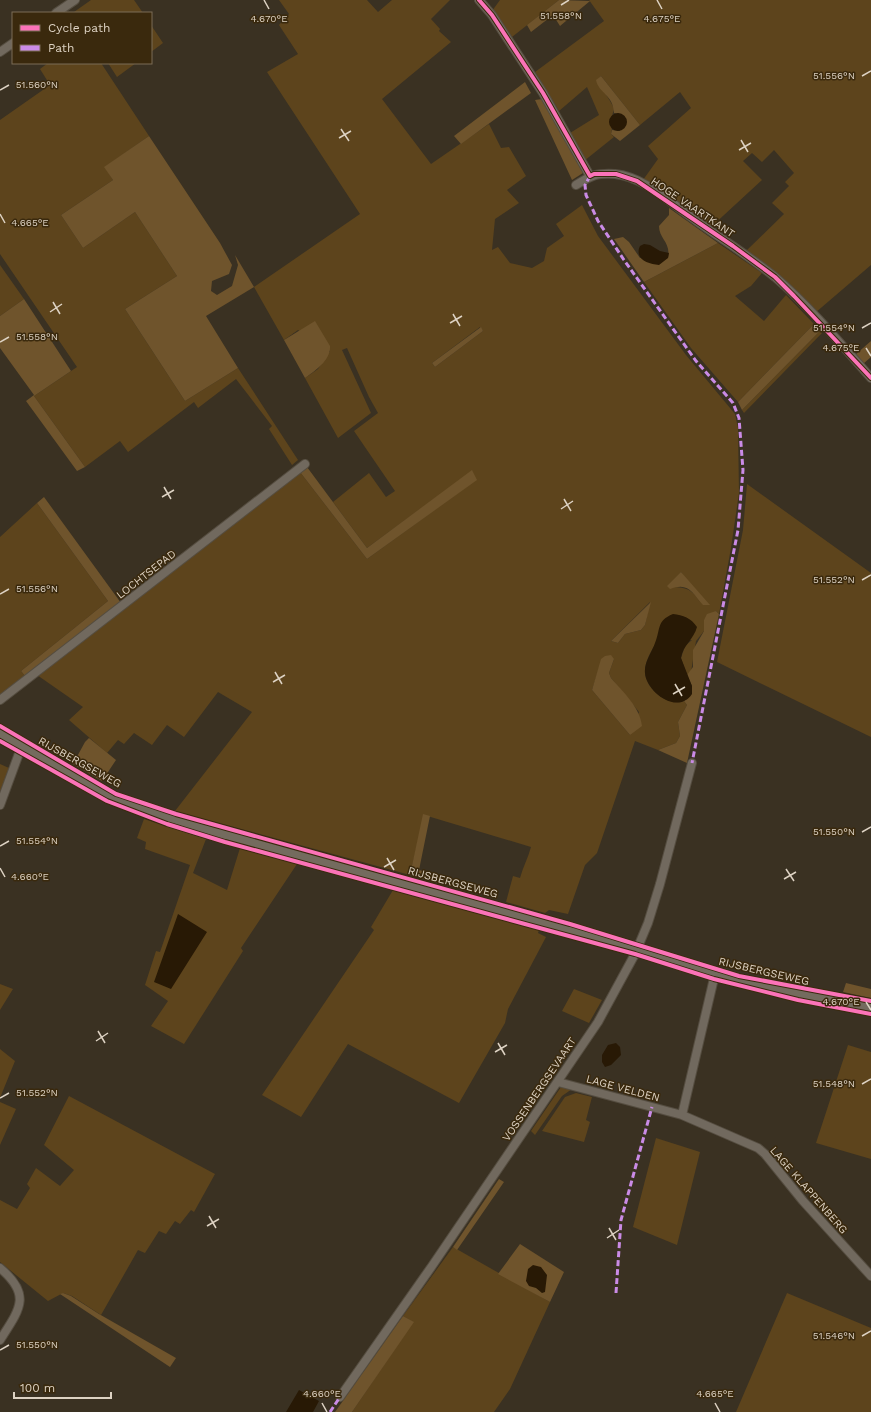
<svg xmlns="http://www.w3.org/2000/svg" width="871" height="1412" font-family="'Work Sans',sans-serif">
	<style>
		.green { fill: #5d441c; fill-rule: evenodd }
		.forest { fill: #6f542c }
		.water { fill: #281905 }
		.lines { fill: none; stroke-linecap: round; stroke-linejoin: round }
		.street-casing { stroke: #554d40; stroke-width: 10 }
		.secondary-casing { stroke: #554d40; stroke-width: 13 }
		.street { stroke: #71695e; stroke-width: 8 }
		.secondary { stroke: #746b5e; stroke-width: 11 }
		.quiet { stroke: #ca8be6; stroke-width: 3; stroke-dasharray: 6 3; stroke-linecap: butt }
		.cycleway-casing { stroke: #3a290d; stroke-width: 6 }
		.cycleway { stroke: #fb73b8; stroke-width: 4 }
		.ticks { fill: none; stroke: #ddd2c3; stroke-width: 1.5 }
		.labels { text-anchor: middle; stroke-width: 3; stroke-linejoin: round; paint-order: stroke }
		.street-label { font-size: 11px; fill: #ddd2c3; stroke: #3a290d }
		.ticks-label { font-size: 10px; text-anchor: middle; fill: #ddd2c3; stroke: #3a290d; stroke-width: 3; stroke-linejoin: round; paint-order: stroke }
	</style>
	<rect width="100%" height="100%" fill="#3a3122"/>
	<path class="green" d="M91,0H134L143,13H75L74,12Z
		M279,0H367L378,12L392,0H450L431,19L440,29L439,31L451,42L382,99L431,164L489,124L501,148L509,147L526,176L507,190L519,203L495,219L492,250L498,247L510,263L532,268L544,261L547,248L564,236L556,224L582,205L598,236L686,355L735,414L738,428L739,493L731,548L719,614L716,611L704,620V631L696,641L691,672L687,675L681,658L685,646L692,640L656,643C651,651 644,663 645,673C646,689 668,707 684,701L687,705L678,722L680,736L676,743L658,750L635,741L597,853L585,865L568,914L549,910L545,913L506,902L513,876L520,878C523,867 528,858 531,847L424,815L410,875L175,811L252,712L218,692L184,737L167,725L152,745L134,733L124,744L118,740L107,753L69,720L83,707L37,675L300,472L367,559L476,480L472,471L367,548L333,502L369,473L386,497L395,491L354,431L378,413L369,397L347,348L342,350L371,413L338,438L305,378L318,369L330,351L298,330L284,340L254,287L360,214L267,72L298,54L279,25L289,14ZM480,327L483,331L435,367L432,363ZM681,572L700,602C693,591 689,588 675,587ZM650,602L645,625L641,630L625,634L618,643L611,641ZM614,659L609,673L611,678L639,712L630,735L592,690L599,668Z
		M500,0H559L512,37L492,11Z
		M589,0H871V265L815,313L746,251L784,214L772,203L789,186L785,182L794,173L774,150L762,162L752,153L743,161L762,180L711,227L643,180L658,159L648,146L691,108L680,92L640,125L601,76L597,80C602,91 610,98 614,109L610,123L612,129L611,134L614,137L584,161L570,133L599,115L587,87L559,111L535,72L604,21Z
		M151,25L163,43L151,52Z
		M48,63H101L149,136L105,167L113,180L61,215L83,248L135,212L177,276L125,309L185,401L238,368L298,460L292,465L269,429L272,426L236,379L198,408L194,402L128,452L120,441L85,467L34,396L77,367L0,254V120L50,85L40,69Z
		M108,63H136L117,77Z
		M718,243L762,273L751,286L735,296L764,321L786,295L814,324L738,402L691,348L644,282Z
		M0,265L24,299L0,316Z
		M820,331L822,333L744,413L742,410Z
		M747,484L871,573V737L717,662L743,530Z
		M37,503L108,601L21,671L25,676L0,696V537Z
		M0,764L9,768L0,792Z
		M144,819L206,839L193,873L227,890L240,848L297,864L241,948L243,951L184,1044L151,1026L168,1001L145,985L156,951L160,952L190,865L145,849L146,842L137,838Z
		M393,890L539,930L538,933L546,937L508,1009L505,1023L459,1103L348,1044L301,1117L262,1095L374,930L371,927Z
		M0,984L13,989L0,1010Z
		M574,989L602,1000L589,1023L562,1011Z
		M848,1045L871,1052V1159L816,1143Z
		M0,1049L15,1061L0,1098Z
		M561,1087L572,1089L562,1096L535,1135L531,1131Z
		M576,1093L592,1097L586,1120L590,1122L584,1142L542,1131L565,1097Z
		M69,1096L215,1174L194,1212L191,1210L180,1224L175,1221L166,1234L159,1231L145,1253L138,1250L101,1315L72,1296L63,1293L48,1301L0,1262V1200L17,1209L30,1188L27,1184L36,1168L60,1186L74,1170L44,1145Z
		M0,1102L16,1109L0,1145Z
		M656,1138L700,1152L677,1245L633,1227Z
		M453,1247L550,1302L510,1389L494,1412H352L413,1322L403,1316Z
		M787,1293L871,1328V1412H736Z"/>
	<path class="forest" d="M559,0L590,1L560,26L553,15L531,32L527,25Z
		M601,76L640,125L620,141L611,134L612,130L620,131L621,114L614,113C613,94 599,94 596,80Z
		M525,82L531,93L461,144L454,136Z
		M542,99L583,173L572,180L535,100Z
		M149,136L220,243L232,265L229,274L212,281L211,291L217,295L232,286L238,265L235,255L254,287L206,316L238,368L185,401L125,309L177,276L135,212L83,248L61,215L113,180L104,167Z
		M669,208L718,243L644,282L614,239L623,237L629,242L640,258H668C671,242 659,239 659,226L669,215Z
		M24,299L71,371L34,396L85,467L77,471L26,401L34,395L0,348V316Z
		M315,321L330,346C331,360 315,371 305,378L284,340Z
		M814,324L820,331L742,410L738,402Z
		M481,327L483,331L435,367L432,363Z
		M871,341V357L863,364L855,355Z
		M307,467L367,548L472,470L477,480L367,559L300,472Z
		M44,497L121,603L25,676L21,671L108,601L37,503Z
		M681,572L710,605H703C692,593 689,582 670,589L667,586Z
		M651,602L645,625L641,630L625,634L618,643L611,641Z
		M716,611L719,614L687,763L658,750L676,743L680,736L678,722L687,705L684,701L689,697L692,686L687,675L693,667V650L704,631V620L707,614Z
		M611,655L614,659L609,673L611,678C623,692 640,707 642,726L630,735L592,690L601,659L605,656Z
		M89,738L116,760L102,781L73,764L85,742Z
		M423,814L430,816L419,870L445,877L443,884L410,875Z
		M846,983L871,989V998L843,992Z
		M499,1179L504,1182L457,1250L453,1247Z
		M520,1244L564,1272L550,1302L498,1274Z
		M63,1293L71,1296L99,1314L176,1358L170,1367L60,1294Z
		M403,1316L414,1322L352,1412H335Z"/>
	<path class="water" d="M609 122a9 9 0 1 1 18 0a9 9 0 1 1-18 0Z
		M644,244L650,245L660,251L669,253L668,258L659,265C648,264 634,259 640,246Z
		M673,614C683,615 691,618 697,627C694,639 683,645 681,658L692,686V694C677,716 646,691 645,673C644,662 652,652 655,643C661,629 656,621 673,614Z
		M178,914L207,932L171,989L154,982Z
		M616,1043L620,1047L621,1055L611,1065L605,1067L602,1062V1055L608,1045Z
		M533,1265L541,1267L547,1275L545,1292L542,1293L536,1288L529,1286L526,1281L528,1269Z
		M299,1390L319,1401L313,1412H286Z"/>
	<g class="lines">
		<g class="street-casing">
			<path id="street" d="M479,0L492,15L543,93L590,176
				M56,13L75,0
				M0,52L13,43
				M576,185C592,175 596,173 615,174C644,177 668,201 691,217C718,237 748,255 775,277C810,307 841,344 871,378
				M0,700L305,464
				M0,805L21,748
				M558,1082L682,1115L758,1148L765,1154L803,1201L871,1276
				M682,1115L715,974
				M0,1268C32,1295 20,1309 0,1340
				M340,1397L432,1266L598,1022L635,954L648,923L660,884L692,763"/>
		</g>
		<g class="secondary-casing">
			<path id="secondary" d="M0,735L112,797L174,821L549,924L737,980L871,1008"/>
		</g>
		<use href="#street" class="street"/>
		<use href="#secondary" class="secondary"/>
		<path class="quiet" d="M590,176L585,185L586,195L598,221L624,260L696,361L733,403L739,418L743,470L738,530L692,763
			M616,1293L621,1220L652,1107
			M330,1412L340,1397"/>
		<g class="cycleway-casing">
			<path id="cycleway" d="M479,0L492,15L543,93L590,176L594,174H616L637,181L733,246L775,277L794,296L871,378
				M0,726L116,794L176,814L570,924L739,976L871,1001
				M0,741L107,801L167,824L225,842L635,954L714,979L798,1000L871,1014"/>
		</g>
		<use href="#cycleway" class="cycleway"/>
	</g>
	<path class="ticks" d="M264,0L269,9M657,0L662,9M561,5L569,0M862,76L871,71M0,90L9,85M341,129L349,141M339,138L351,131M741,140L748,152M739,150L751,143M0,214L5,223M53,302L60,314M50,312L62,304M453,314L460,326M450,323L462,316M862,328L871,323M0,342L9,337M866,348L871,356M164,487L171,499M162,497L174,490M564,499L571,511M561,509L573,501M862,580L871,575M0,594L9,589M275,672L282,684M273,682L285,675M675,684L682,696M673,694L685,687M862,832L871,827M0,846L9,841M387,858L394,870M384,867L396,860M0,868L5,877M786,869L794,881M784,879L796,872M866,1002L871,1010M98,1031L105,1043M96,1041L108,1033M498,1043L505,1055M495,1052L507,1045M862,1084L871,1079M0,1098L9,1093M209,1216L216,1228M207,1226L219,1219M609,1228L616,1240M607,1238L619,1230M862,1336L871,1331M0,1350L9,1345M322,1403L327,1412M715,1403L720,1412"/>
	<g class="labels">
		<g class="street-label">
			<text transform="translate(693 207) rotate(34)" y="4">HOGE VAARTKANT</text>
			<text transform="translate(146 574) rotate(-38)" y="4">LOCHTSEPAD</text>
			<text transform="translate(80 762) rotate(29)" y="4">RIJSBERGSEWEG</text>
			<text transform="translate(453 882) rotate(15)" y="4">RIJSBERGSEWEG</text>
			<text transform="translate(764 971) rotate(13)" y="4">RIJSBERGSEWEG</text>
			<text transform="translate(623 1088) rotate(15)" y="4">LAGE VELDEN</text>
			<text transform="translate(539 1089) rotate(-56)" y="4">VOSSENBERGSEVAART</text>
			<text transform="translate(809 1190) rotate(49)" y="4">LAGE KLAPPENBERG</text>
		</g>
	</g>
	<g class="ticks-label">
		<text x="561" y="19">51.558°N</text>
		<text x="269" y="22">4.670°E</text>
		<text x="662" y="22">4.675°E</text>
		<text x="834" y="79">51.556°N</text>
		<text x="37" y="88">51.560°N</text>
		<text x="30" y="226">4.665°E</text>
		<text x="834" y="331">51.554°N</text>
		<text x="37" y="340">51.558°N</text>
		<text x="841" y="351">4.675°E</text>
		<text x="834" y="583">51.552°N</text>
		<text x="37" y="592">51.556°N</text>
		<text x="834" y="835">51.550°N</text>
		<text x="37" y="844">51.554°N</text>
		<text x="30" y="880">4.660°E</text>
		<text x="841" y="1005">4.670°E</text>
		<text x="834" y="1087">51.548°N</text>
		<text x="37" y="1096">51.552°N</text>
		<text x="834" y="1339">51.546°N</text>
		<text x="37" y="1348">51.550°N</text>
		<text x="322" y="1397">4.660°E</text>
		<text x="715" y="1397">4.665°E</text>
	</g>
	<rect x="12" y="12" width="140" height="52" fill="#3a290d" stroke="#7b6d56"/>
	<rect x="20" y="25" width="20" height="6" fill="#fb73b8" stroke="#7b6d56"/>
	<text x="48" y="32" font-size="12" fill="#ddd2c3">Cycle path</text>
	<rect x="20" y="45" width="20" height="6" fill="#ca8be6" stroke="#7b6d56"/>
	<text x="48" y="52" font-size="12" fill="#ddd2c3">Path</text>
	<path d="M14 1392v6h97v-6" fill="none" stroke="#ddd2c3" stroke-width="2"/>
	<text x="20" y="1392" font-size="12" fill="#ddd2c3" stroke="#3a290d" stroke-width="3" paint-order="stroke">100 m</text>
</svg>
